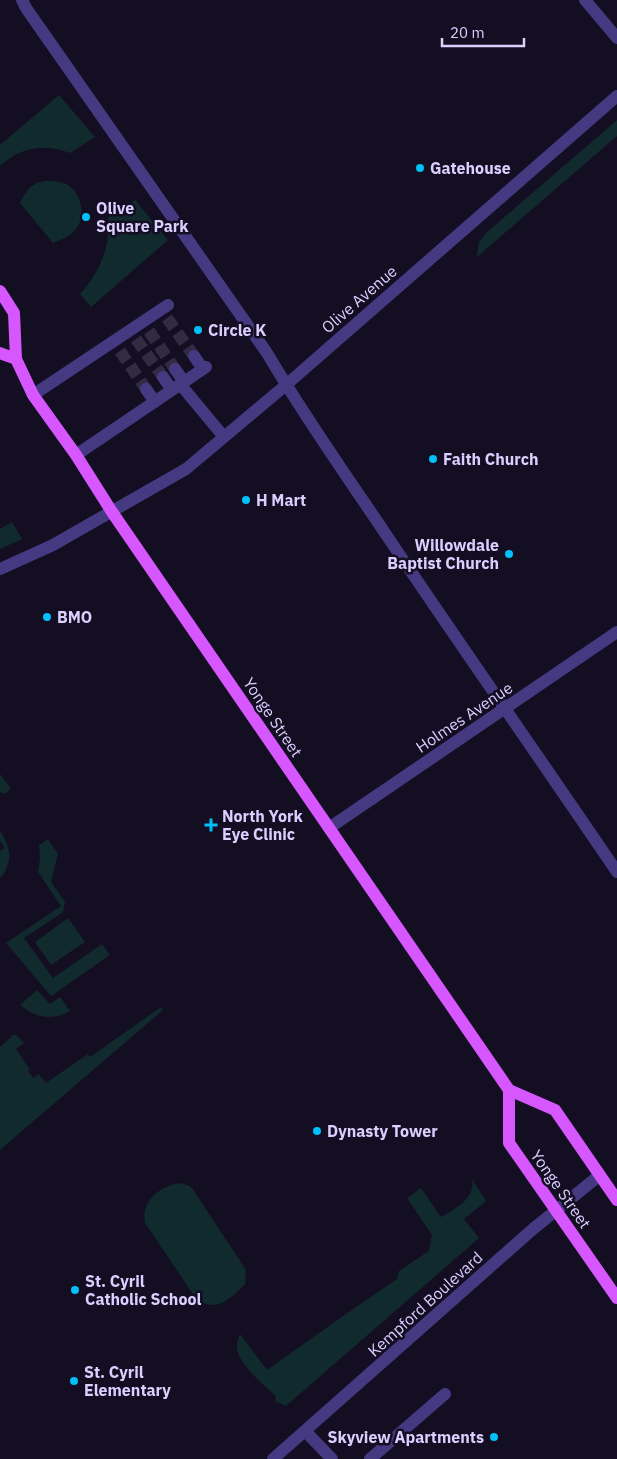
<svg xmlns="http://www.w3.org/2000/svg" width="617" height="1459" font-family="'IBM Plex Sans',sans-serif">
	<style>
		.green { fill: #112a2d }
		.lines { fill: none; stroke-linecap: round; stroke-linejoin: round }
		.minor-tunnel { stroke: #322b44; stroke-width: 12; stroke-dasharray: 12 6; stroke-linecap: butt }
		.minor { stroke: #453982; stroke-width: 12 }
		.major { stroke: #d757ff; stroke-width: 12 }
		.poi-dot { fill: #00bffa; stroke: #140e23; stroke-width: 2 }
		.labels { text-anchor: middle; stroke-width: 5; stroke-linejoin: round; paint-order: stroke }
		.poi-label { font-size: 16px; font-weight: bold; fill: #dbcfff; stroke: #140e23; text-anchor: start }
		.street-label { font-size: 16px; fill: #dbcfff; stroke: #140e23 }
	</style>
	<rect width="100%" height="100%" fill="#140e23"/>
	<path class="green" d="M59,95L95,137L70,153C45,143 20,147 0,166V145Z
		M617,120V136L477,257L479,242L487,232Z
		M45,181C53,181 61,181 68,185C84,196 87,222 71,234C66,238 59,240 53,243L20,203C26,191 31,183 45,181Z
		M135,200L168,240L91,307L80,294C99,274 111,246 108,218Z
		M12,522L22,539L0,549V529Z
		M0,774L11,789L4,794L0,792Z
		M0,831C11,846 13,864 0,878V851L5,848L0,841Z
		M48,839L58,854L51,882L65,902L63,912L24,938L53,978L102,944L110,955L51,996L6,943L61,906L38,872L40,859L39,845Z
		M68,918L85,942L51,965L35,942Z
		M37,990L50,1004L60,997L70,1011C52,1021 36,1018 20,1005Z
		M161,1007L163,1010L0,1150V1047L13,1035H16L24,1043L16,1049L30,1070L28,1071L33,1078L39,1074L46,1083L88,1054L90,1057Z
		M472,1179L486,1201L464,1219L479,1238L286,1406L275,1401L276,1396C264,1385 236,1363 237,1345C237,1341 239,1337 240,1334L267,1370L343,1316L397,1279L399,1271L429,1251L432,1235L407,1198L421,1188L441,1217C455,1209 476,1198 472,1179Z
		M179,1183L188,1185L192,1188L246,1270L245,1284C231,1299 214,1315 195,1297L145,1223C141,1201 159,1187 179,1183Z"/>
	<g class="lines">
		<path class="minor-tunnel" d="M167,318L194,356
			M149,331L175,369
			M136,339L163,377
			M120,351L146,389"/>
		<path class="minor" d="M22,0L26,8L267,353C304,416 346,475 387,536C463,649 541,760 617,872
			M585,0L617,38
			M194,356L203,369
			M175,369L184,382
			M163,377L172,390
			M180,384L224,437
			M146,389L155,402
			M33,395L168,305
			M76,455L206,367
			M0,569L53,545L186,469L286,385L617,96
			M329,828L617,632
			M305,1431L332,1459
			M273,1459L533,1229L600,1175
			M370,1459L445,1394"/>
		<path class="major" d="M0,291L14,313L16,359L33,395L76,455L112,512L509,1090L555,1110L617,1200
			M0,353L16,359
			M509,1090V1143L617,1298"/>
	</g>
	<g class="poi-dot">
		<circle cx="420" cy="168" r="5"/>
		<circle cx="86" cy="217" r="5"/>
		<circle cx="198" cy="330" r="5"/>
		<circle cx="433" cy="459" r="5"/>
		<circle cx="246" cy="500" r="5"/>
		<circle cx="509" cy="554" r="5"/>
		<circle cx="47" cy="617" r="5"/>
		<path d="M208.5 817.5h5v5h5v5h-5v5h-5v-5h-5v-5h5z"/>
		<circle cx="317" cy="1131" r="5"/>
		<circle cx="75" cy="1290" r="5"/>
		<circle cx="74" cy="1381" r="5"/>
		<circle cx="494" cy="1437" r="5"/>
	</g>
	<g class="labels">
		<g class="poi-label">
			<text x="430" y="174">Gatehouse</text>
			<text x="96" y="214">Olive<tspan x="96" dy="18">Square Park</tspan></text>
			<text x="208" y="336">Circle K</text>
			<text x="443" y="465">Faith Church</text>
			<text x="256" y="506">H Mart</text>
			<text x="499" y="551" text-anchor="end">Willowdale<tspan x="499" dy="18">Baptist Church</tspan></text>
			<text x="57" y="623">BMO</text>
			<text x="222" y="822">North York<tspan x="222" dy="18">Eye Clinic</tspan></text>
			<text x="327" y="1137">Dynasty Tower</text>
			<text x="85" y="1287">St. Cyril<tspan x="85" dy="18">Catholic School</tspan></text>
			<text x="84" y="1378">St. Cyril<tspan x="84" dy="18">Elementary</tspan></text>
			<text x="484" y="1443" text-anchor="end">Skyview Apartments</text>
		</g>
		<g class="street-label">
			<text transform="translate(359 299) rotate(-41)" y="6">Olive Avenue</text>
			<text transform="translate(273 717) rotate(56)" y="6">Yonge Street</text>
			<text transform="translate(464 717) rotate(-34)" y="6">Holmes Avenue</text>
			<text transform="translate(561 1189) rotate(55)" y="6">Yonge Street</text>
			<text transform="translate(425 1304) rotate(-42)" y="6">Kempford Boulevard</text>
		</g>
	</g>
	<path d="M442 38v8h82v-8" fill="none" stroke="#dbcfff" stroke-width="2.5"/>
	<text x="450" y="38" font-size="15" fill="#dbcfff" stroke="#140e23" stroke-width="4" paint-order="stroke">20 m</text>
</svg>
